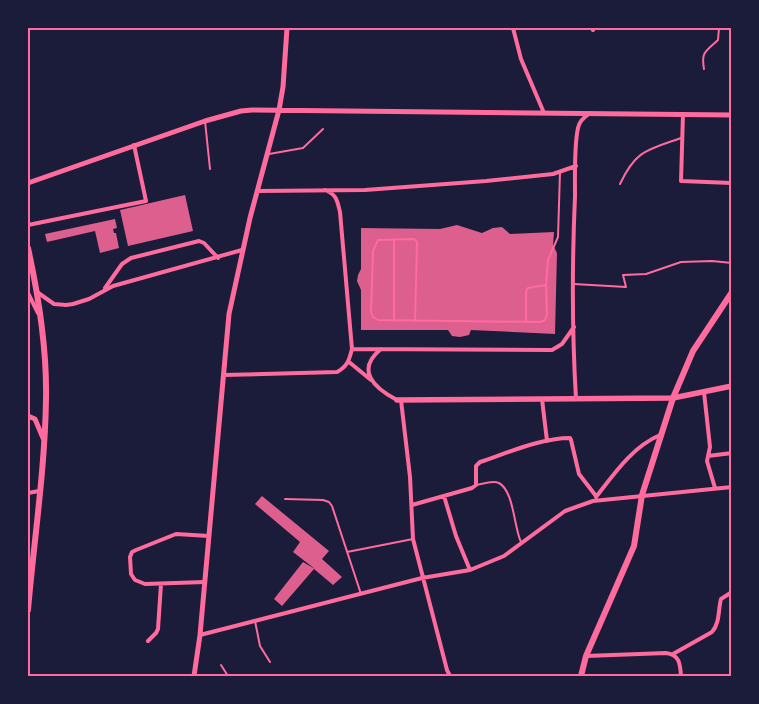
<svg xmlns="http://www.w3.org/2000/svg" width="759" height="704" font-family="Helvetica,sans-serif">
	<style>
		.building { fill: #dd5f8e }
		.lines { fill: none; stroke-linecap: round; stroke-linejoin: round }
		.service { stroke: #ff6b9d; stroke-width: 2 }
		.minor { stroke: #ff6b9d; stroke-width: 4 }
		.tertiary { stroke: #ff6b9d; stroke-width: 5 }
		.secondary { stroke: #ff6b9d; stroke-width: 5.5 }
		.primary { stroke: #ff6b9d; stroke-width: 6 }
		.neatline { fill: none; stroke: #ff6b9d; stroke-width: 2 }
	</style>
	<rect width="100%" height="100%" fill="#1b1b3a"/>
	<path class="building" d="M185,195L193,231L128,246L120,210Z
		M115,219L117,228L113,229L114,233H116L119,248L100,253L95,231L47,242L45,234Z
		M457,225L482,233L493,228L502,227L510,234L554,232L553,245L557,253L555,334L471,330L469,335L460,337L452,336L448,330H361V290L357,281L358,275L361,269V228L440,229Z
		M262,496L329,551L322,559L342,577L333,585L314,569L282,606L274,599L303,562L315,569L293,552L300,542L255,504Z"/>
	<g class="lines">
		<path class="service" d="M704,69C701,52 705,52 718,40L719,28
			M205,121L210,169
			M269,154L303,148L323,129
			M620,184C636,150 647,150 681,138
			M574,284L626,287L623,275L646,274L681,262L712,261L732,263
			M394,321V239
			M415,321L417,242L414,239L378,240L373,251L371,312L373,317L378,320L540,322L545,320L547,314L546,285L548,260L558,237L560,172
			M526,321V292L528,288L546,285
			M476,485C483,484 492,480 499,483C514,491 514,528 521,542
			M285,499L323,500L329,502L332,506L361,594
			M347,552L413,539
			M255,621L260,646L270,662
			M221,665L228,676"/>
		<path class="minor" d="M513,28L521,59L544,113
			M592,28L593,30
			M683,114L681,181L732,183
			M325,190C337,195 337,200 340,212L352,349L552,350L562,344L574,327
			M258,191L365,190L486,181L553,174L576,166
			M28,225L146,201L134,145
			M105,288L122,264L131,258L199,241L204,243L218,258
			M37,292L54,304L66,305L73,304L89,299L113,286L242,250
			M28,293L38,313
			M381,349C355,370 374,388 397,400
			M349,362L371,380
			M223,375L337,372C348,366 349,360 352,349
			M704,392L710,447L707,461L715,488
			M542,399L547,441
			M576,399C572,332 572,264 575,196C575,177 574,146 578,128C579,121 584,117 590,113
			M401,400L410,477L413,539L447,670L450,676
			M708,456L732,453
			M28,493L39,491
			M444,496L456,536L470,570
			M596,497C614,474 632,447 660,435
			M412,505L472,488L476,485V466L480,462C507,453 541,438 570,438L571,440L579,474L596,496
			M205,582L145,584L135,580L131,574L130,557L132,552L136,550L176,534L209,536
			M200,635L422,578L470,570L504,556L565,511L593,501L732,487
			M148,641L156,633L158,629L161,584
			M673,654L712,632C720,623 718,610 721,599L732,592
			M586,656L666,653C680,655 680,664 681,676"/>
		<path class="tertiary" d="M28,183L205,121L241,111L252,110L732,115
			M28,416L35,419L43,438
			M194,676L200,635L229,314L250,218L279,110L283,87L287,28"/>
		<path class="secondary" d="M397,400L673,398L732,386"/>
		<path class="primary" d="M28,248C39,298 47,348 46,399C45,469 34,540 28,610
			M581,676L586,656L634,546L642,495L673,398L693,351L732,292"/>
	</g>
	<rect width="759" height="704" fill="none" stroke="#1b1b3a" stroke-width="58"/>
	<rect x="29" y="29" width="701" height="646" class="neatline"/>
</svg>
